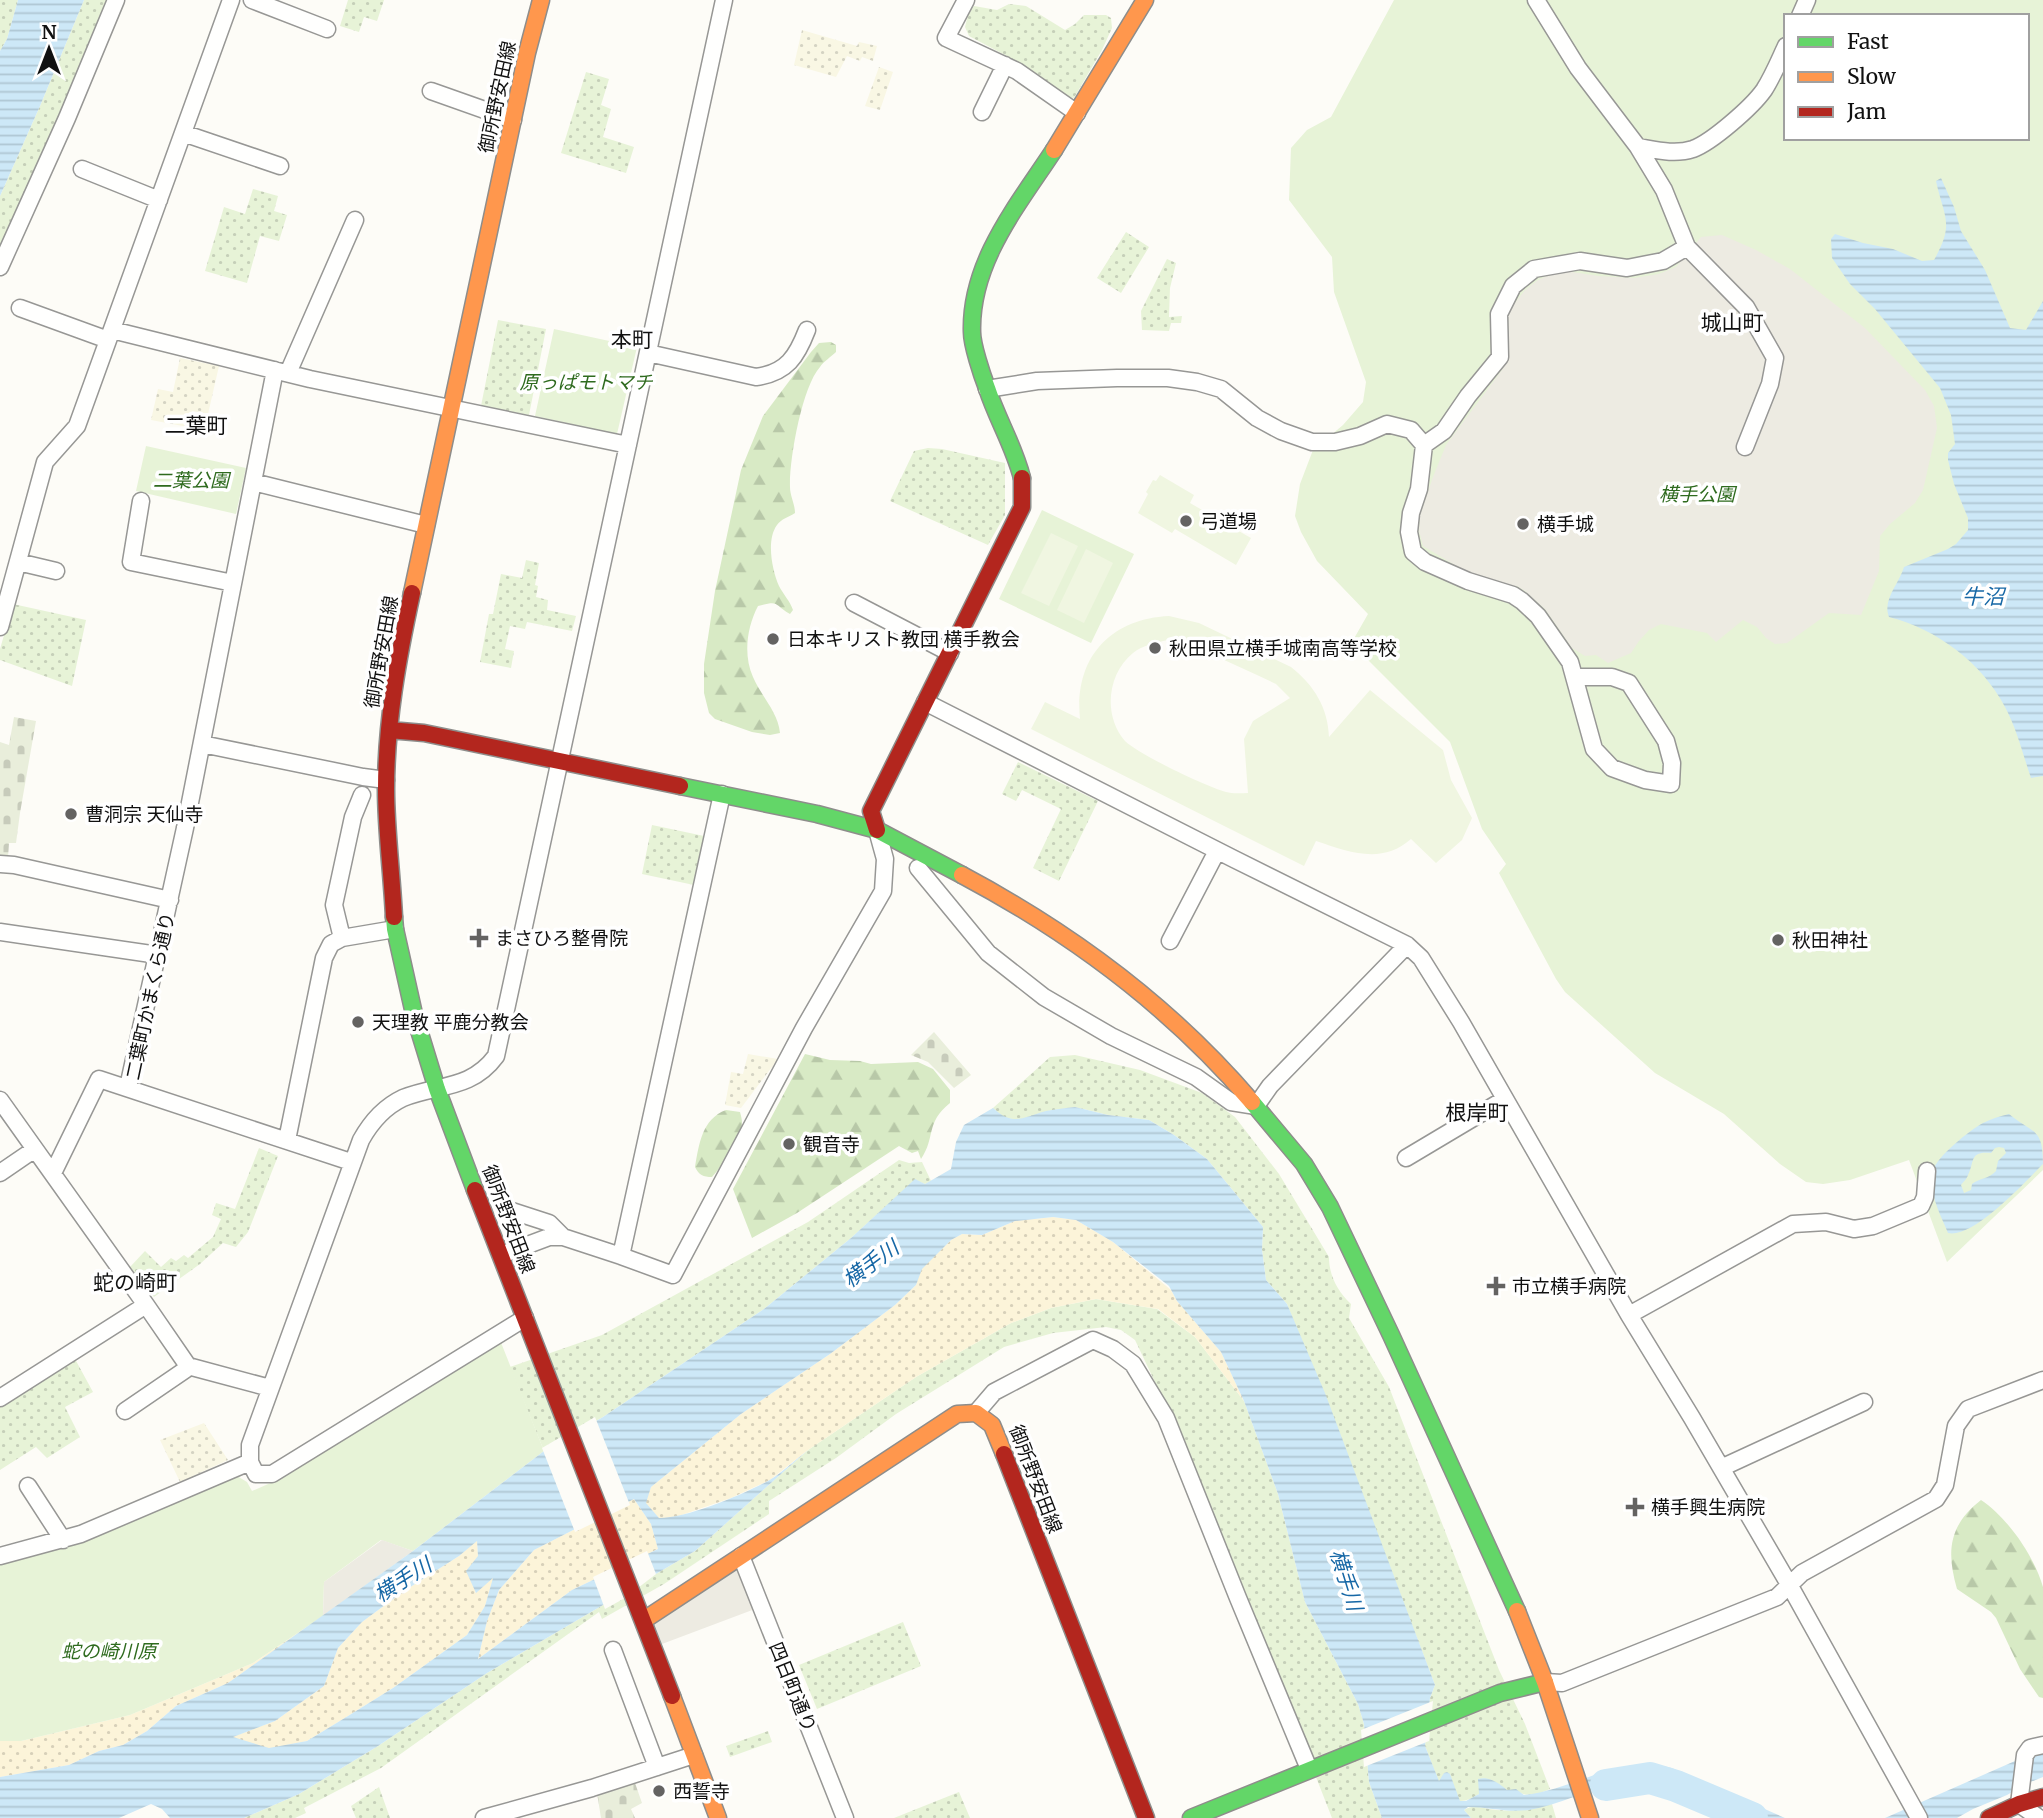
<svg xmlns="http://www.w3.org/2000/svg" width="2043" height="1818" font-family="Merriweather,'Noto Sans JP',serif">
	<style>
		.farmland { fill: url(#farmland-dots) }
		.grass { fill: url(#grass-dots) }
		.forest { fill: url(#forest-firs) }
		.sand { fill: url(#sand-dots) }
		.cemetery { fill: url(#cemetery-stones) }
		.park { fill: #e7f3d7; fill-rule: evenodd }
		.pitch { fill: #f0f6e1; fill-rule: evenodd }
		.plaza { fill: #edebe2 }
		.water { fill: url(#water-rules); fill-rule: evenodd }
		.pier { fill: #fdfcf7 }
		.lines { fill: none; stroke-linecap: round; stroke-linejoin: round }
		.river { stroke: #cde8f7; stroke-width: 32 }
		.street-casing { stroke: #979795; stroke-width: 19 }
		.fast-casing { stroke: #8e8d8b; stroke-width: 19 }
		.slow-casing { stroke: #8e8d8b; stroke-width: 19 }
		.jam-casing { stroke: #8e8d8b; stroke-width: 19 }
		.street { stroke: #fffffe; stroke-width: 16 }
		.fast { stroke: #63d668; stroke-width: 16 }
		.slow { stroke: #ff974d; stroke-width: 16 }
		.jam { stroke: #b3261e; stroke-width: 16 }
		.poi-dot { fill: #646362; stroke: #fff; stroke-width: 2.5 }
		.labels { text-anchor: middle; stroke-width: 7; stroke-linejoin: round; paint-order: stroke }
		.street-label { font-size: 19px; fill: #111; stroke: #fff }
		.park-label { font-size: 19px; font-style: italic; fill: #2f6b1f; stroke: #fff }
		.poi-label { font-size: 19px; fill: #111; stroke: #fff; text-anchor: start }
		.neighbourhood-label { font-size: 21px; fill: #111; stroke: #fff }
		.water-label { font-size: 21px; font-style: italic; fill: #1768a6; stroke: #fff }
	</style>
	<defs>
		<pattern id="farmland-dots" width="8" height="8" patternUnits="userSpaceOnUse" patternTransform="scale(1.75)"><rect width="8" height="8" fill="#f9f7e4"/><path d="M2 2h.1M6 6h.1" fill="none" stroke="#d4d3c3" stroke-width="1.8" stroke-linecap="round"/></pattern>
		<pattern id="grass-dots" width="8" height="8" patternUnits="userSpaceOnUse" patternTransform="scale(1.75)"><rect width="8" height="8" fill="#e7f3d7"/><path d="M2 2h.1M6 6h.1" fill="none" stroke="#c5cfb8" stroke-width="1.8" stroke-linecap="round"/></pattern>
		<pattern id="forest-firs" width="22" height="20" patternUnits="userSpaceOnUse" patternTransform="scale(1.75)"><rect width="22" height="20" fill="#d8eac5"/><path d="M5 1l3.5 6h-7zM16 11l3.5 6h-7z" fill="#b8c8a8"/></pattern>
		<pattern id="sand-dots" width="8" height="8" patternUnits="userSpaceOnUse" patternTransform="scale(1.75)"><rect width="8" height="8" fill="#fcf4d9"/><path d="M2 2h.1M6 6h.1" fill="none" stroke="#d7d0b9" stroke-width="1.8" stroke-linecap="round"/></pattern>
		<pattern id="cemetery-stones" width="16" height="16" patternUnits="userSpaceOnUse" patternTransform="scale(1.75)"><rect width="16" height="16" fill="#e9eedb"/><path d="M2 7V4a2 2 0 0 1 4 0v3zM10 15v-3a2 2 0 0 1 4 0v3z" fill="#c7cbbb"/></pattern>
		<pattern id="water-rules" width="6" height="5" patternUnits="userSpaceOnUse" patternTransform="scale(1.75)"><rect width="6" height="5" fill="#cde8f7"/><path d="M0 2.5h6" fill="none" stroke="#afc6d3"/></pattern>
	</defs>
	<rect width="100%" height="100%" fill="#fdfcf7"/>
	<path class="farmland" d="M802,30L857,46L859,42L877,46L873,61L862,57L860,61L847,56L836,77L794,65Z
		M879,67L893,72L880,110L865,106Z
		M180,358L219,366L208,414L192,411L188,427L151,420L158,389L173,392Z
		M748,1054L778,1059L741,1108L725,1105L731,1072L743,1074Z
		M204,1423L228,1460L180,1482L160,1440Z"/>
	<path class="grass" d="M0,0H18L7,39L0,51Z
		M84,0H116L0,267V196L40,106Z
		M348,0H384L377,21L364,17L359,32L340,26Z
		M1009,4L1026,6L1065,30L1075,24L1084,15H1106L1111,18L1112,28L1102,50L1074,98L1069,97L1005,55L969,36L965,27L968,15L974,6L997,10Z
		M586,72L609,79L601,105L611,109L603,137L634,147L626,173L561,153Z
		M253,189L278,196L274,211L287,215L279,241L260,236L247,283L205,271L224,207L245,214Z
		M1126,232L1149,247L1121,293L1097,278Z
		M1167,259L1176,263L1170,288L1169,317L1182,316L1181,323H1171L1169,331L1142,330L1141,311Z
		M498,320L546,329L529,415L481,406Z
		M928,448L942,449L1005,463V515L988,545L890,501L914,451Z
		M526,560L539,563L535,585L538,586L536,597L548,600L547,610L576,616L572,631L527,622L525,629L510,626L505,649L514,651L511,668L480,662L489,614H493L501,574L522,578Z
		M13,604L86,620L72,686L0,660V649Z
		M1018,762L1098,801L1059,881L1033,868L1061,809L1022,790L1016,801L1002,794Z
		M652,825L704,836L694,885L642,874Z
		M1075,1055L1140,1070L1202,1093L1235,1117L1279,1174L1329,1257C1329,1275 1337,1291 1351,1304L1349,1318L1389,1387L1499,1670L1525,1724L1550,1789C1541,1793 1528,1798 1519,1792L1479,1787V1794C1473,1798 1467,1801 1460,1801L1457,1796L1439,1782L1425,1746L1430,1698L1435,1685L1367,1507L1287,1304L1266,1280L1262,1250L1263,1227L1207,1159L1174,1135L1149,1120L1108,1115L1075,1107L1048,1111L1019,1120L1004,1118L993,1108L1050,1057Z
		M259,1148L278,1156L248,1232L236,1247L223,1243L200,1264L154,1297L130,1267L145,1251L161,1267L171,1258L176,1261L184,1255L188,1258L213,1237L221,1219L212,1215L216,1203L235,1209Z
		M899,1160L909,1163L922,1162L931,1181L925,1184L915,1180L851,1238L764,1309L603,1417L544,1451L510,1367L602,1335L808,1222Z
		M1096,1299L1157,1309L1195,1337L1244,1401L1278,1494L1305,1602L1358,1704L1364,1724L1369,1782L1382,1818H1332L1221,1534L1173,1420L1135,1340L1121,1330L1106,1327L1053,1333L1004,1347L896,1414L836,1458L769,1501V1514L664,1584L602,1619L599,1612L381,1768L304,1808L306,1813L295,1818H244L299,1794L378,1746L487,1673L695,1551L808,1450L916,1377L1011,1323L1051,1308Z
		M75,1359L93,1392L65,1407L80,1437L47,1458L36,1447L0,1470V1406Z
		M903,1622L921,1666L817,1709L799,1665Z
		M768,1731L772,1742L730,1757L726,1746Z
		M379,1787L390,1818H356L351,1806Z
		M959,1792L970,1818H894Z
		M1552,1804L1556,1818H1471L1464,1810C1474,1803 1485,1809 1496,1810C1514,1812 1535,1807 1552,1804Z"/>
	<path class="forest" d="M831,342L836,345V352C831,357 824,361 820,367C802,387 789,460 790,487C790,496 795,504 795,513C789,517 781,519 777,525C766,540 772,570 779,586C783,594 790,601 793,610L790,614C773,604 780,600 758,606C747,627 743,655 753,677C761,696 778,712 780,733L770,735L752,732L715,719L709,713L704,693V664L715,591L741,470L763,416L811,352L819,343Z
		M805,1054L830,1060L860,1061L871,1064L918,1062L933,1069L950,1090V1103C925,1123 936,1137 921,1159L918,1151L912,1153L899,1146L797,1213L752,1238L733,1189Z
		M726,1110L740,1112C741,1116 742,1119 742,1123C742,1138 722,1166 712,1177C703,1177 699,1175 695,1167C699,1144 702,1119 726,1110Z
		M1981,1500C2008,1518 2034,1556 2043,1587V1698L2039,1697L2020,1669L1996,1618L1991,1612L1957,1589C1946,1551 1949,1525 1981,1500Z"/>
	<path class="sand" d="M1053,1217L1076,1220L1113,1242L1171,1290L1177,1301L1221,1352L1244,1401L1195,1337L1158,1309L1096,1299L1051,1308L1011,1323L916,1377L808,1450L770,1480L731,1498L673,1518H659L645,1503L651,1487L741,1414L830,1354L895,1305L916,1285L921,1269L951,1240L962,1234L982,1235L1015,1221Z
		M634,1499L651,1524L658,1549L572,1590L478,1659L487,1621L499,1590L534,1550Z
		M477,1540L478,1556L475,1593L494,1576L485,1606L467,1635L393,1688L348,1716L307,1741L269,1749L232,1737L275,1721L324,1686L338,1648L362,1622L404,1591L459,1556Z
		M323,1616L228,1683L176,1706L147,1731L123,1745L99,1751L69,1765L0,1777V1741H21L130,1715L253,1663Z"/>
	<path class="cemetery" d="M14,717L36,721L20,813L16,843H9L8,858L0,857V742L9,745Z
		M934,1032L971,1075L954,1088L928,1062L911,1055Z
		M635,1783L642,1803L631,1809L635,1818H601L597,1793Z"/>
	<path class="park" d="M1394,0H2043V1170L1947,1262L1909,1160L1850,1180L1823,1184L1806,1182L1780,1164L1724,1114L1655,1073L1565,992L1556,979L1499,873L1506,864L1482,829L1450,742L1365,657L1352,642L1368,614L1317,561L1301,532L1295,516L1300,484L1313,450L1343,425L1363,402L1366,382L1334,292L1332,257L1289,200L1291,148L1307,130L1331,117ZM1786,16H2027V138H1786Z
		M554,329L637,347L617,434L535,416Z
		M146,446L246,468L236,514L136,491Z
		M1042,510L1134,554L1091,643L999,599Z
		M500,1340L544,1451L413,1551L381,1540L324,1582L323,1616L253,1663L130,1715L21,1741H0V1563C83,1547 160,1509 237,1476L247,1482L252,1491L284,1477L393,1405Z"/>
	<path class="pitch" d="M1160,475L1194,495L1190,503L1251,538L1236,565L1175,529L1172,533L1138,513L1148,494L1146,492L1153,480L1156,481Z
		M1051,533L1078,546L1049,606L1021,593Z
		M1086,549L1113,563L1084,623L1057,610Z
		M1169,616L1199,623L1291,667C1314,685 1328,708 1329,737L1370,690L1443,750L1451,780L1472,818L1462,840L1436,863L1411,839C1382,865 1349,852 1316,841L1304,866L1031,729L1045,702L1080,719C1074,659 1109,619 1169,616ZM1168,640L1187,643L1257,675L1276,684L1290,698L1253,721L1244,739L1248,793C1241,793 1233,794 1226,792C1207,787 1138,754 1125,741C1103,716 1107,674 1133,653C1143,645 1155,643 1168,640Z"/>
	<path class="plaza" d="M1722,235L1756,250L1790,269L1865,328L1925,390L1934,406L1937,428L1923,490L1915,503L1890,524L1880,536L1879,571L1861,615L1829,613L1787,643L1775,644L1766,638L1757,627L1743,620L1716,642L1707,633L1661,624L1649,630L1639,641L1631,653L1608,663L1596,655L1585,656L1572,648L1545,609L1525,591L1517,586L1498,585L1470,574L1423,546L1419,531L1420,515L1433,477L1446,445L1502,370L1509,350L1508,315L1514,304L1525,290L1538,280L1556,272H1572L1599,276L1634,278L1659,274L1676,267L1701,237Z
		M382,1540L413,1551L323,1616L324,1582Z
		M739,1568L755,1609L662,1644L654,1623Z"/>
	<path class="water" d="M18,0H84L40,106L0,196V51L7,39Z
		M1941,178L1954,207L1961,231L1985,270L2010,328L2026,330L2043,301V776L2031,778C2023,755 2017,729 2005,707C1982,663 1937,629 1889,617C1882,600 1899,584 1904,567L1948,549L1956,544L1968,530V518L1954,484L1948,460V453L1955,444L1951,415L1940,388L1875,309L1850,284L1832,258L1831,239L1835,234L1863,243L1893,249L1922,261L1934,260C1955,223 1944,218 1936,181Z
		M1075,1107L1108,1115L1149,1120L1174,1135L1207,1159L1263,1227L1262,1250L1266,1280L1287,1304L1325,1393L1435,1685L1430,1698L1425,1746L1439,1781L1444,1773L1447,1772L1450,1774L1460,1801H1466L1479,1794L1478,1779C1489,1776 1499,1783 1507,1790L1516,1789L1524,1795C1574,1790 1620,1753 1672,1768L1785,1818H1727L1717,1814L1715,1817L1648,1785L1637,1783L1636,1774L1621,1775L1614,1781C1587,1791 1558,1805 1529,1810C1508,1813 1489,1807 1468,1807L1464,1810L1471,1818H1382L1369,1782L1364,1724L1358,1704L1305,1602L1278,1494L1244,1401L1221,1352L1177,1301L1169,1286L1113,1242L1076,1220L1053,1217L1015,1221L982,1235L962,1234L951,1240L922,1269L916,1285L895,1305L830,1354L741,1414L651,1487L646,1503L659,1518C688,1518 742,1495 768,1481C782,1473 795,1460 808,1450L695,1551L487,1673L378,1746L299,1794L244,1818H170L162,1809L151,1804L119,1818H0V1777L69,1765L99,1751L123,1745L147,1731L176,1706L228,1683L413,1551L544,1451L603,1417L764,1309L851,1238L915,1179L925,1184L951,1169L956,1142L964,1125L993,1108C1014,1127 1023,1117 1046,1111C1056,1109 1066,1108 1075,1107ZM634,1499L651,1524L658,1549L572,1590L478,1659L487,1621L499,1590L534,1550ZM477,1541L478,1556L466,1571L476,1593L493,1578L485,1606L467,1635L393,1688L348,1716L307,1741L269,1748L233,1737L275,1721L324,1686L338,1648L362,1622L404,1591L459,1556Z
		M2009,1114C2033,1134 2043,1127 2043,1164C2025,1182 1973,1239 1948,1233C1940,1214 1928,1192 1933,1171C1936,1157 1970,1130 1983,1123C1991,1119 2000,1116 2009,1114ZM1999,1147L2004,1148L2006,1153L1998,1161L1996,1171C1989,1179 1980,1178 1972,1184L1971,1190L1964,1193L1961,1185C1963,1182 1967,1179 1968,1175C1975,1161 1969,1151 1991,1153L1995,1148Z
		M2043,1752V1777L2028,1783L2007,1795L1973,1809L1957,1818H1885L2015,1761Z"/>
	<path class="pier" d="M595,1417L630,1505L575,1532L542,1448Z
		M647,1551L656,1574L625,1598L605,1609L593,1577Z
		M1433,1701L1429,1741L1364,1767L1361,1730Z"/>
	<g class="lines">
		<path class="river" d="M1606,1785L1650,1778L1676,1786L1752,1818"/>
		<g class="street-casing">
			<path id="street" d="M252,0L327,29
				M966,0L946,38L1017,71L1077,113
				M1536,0L1578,68L1638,147L1664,190L1687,247L1746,307L1775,358L1770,384L1745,447
				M1800,16L1807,0
				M431,91L513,120
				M982,112L1005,65
				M183,133L280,166
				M1638,147C1656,150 1675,155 1693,149C1712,142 1752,107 1764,90C1773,76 1779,61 1786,46
				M82,169L159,200
				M0,267L67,118L116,0
				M20,308L108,340
				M112,330L310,379L628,445
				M648,353L756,377C787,373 797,356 807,330
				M288,373L355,220
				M987,389L1037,381L1117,378H1168L1197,382L1221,389L1257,418L1281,431L1312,442H1335L1360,436L1387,424L1411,430L1424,445
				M253,482L426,525
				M141,501L131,562L233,583
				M18,562L56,571
				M854,603L950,653
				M0,627L45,462L77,426L231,0
				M1575,677H1612L1629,683L1666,741L1672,763L1671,784L1645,780L1612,768L1594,749L1570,662L1538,616L1522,601L1513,595L1468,581L1425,562L1413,552L1409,532L1411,513L1419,489L1424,445L1444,431L1468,396L1500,357L1499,314L1513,286L1534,269L1580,261L1627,268L1663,261L1687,247
				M925,702L1234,859L1407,945L1421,958L1461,1022L1629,1315L1692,1418L1790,1586L1919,1818
				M202,744L363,777L386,780
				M0,864L14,865L170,900
				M918,868L988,953L1044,997L1111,1036L1196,1077L1231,1102L1256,1106L1270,1086L1407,945
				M0,932L158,955
				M342,938L334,905L353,817L362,795
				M1170,941L1217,851
				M128,1087L185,828L275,370
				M0,1100L146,1305L188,1366L270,1388
				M287,1140L324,958L331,944L342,938L395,929
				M1406,1158L1505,1099
				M0,1173L35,1149
				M53,1173L99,1079L351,1162
				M509,1210L549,1223L563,1237
				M501,1255L549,1237H563L621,1256L673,1275L804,1028L883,891L885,859L877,830
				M621,1256L722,794
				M1629,1315L1793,1224L1826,1222L1854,1229L1873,1226L1921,1206L1925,1197L1927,1171
				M525,1318L272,1474H256L250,1462V1445L361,1140C371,1122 384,1107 403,1098C438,1084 471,1090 496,1056L724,0
				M0,1398L146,1305
				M125,1411L185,1370L188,1366
				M976,1413L994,1392L1093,1340L1113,1349L1133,1364L1166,1418L1238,1598L1309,1769
				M1721,1468L1864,1402
				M28,1486L63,1540
				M0,1556L81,1534L250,1462
				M741,1556L845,1818
				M613,1650L657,1767
				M1545,1682L1562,1683L1777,1597L1802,1573L1936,1499L1945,1485L1956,1426L1968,1409L2043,1380
				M484,1818L592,1788L694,1755
				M2039,1818L2019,1804L2025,1755L2030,1748L2043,1745"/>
		</g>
		<g class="fast-casing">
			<path id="fast" d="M1022,478C1014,446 997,419 987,388C982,375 972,345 972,332C970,262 1018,205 1054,150
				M680,786L817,814L877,830L962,875
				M394,917L395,929L414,1014L437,1089L475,1190
				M1252,1102L1304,1164L1330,1207L1391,1335L1517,1611
				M1191,1818L1500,1693L1545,1682"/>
		</g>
		<g class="slow-casing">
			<path id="slow" d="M1054,150L1145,0
				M412,593L527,53L541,0
				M962,875C1071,933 1172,1008 1252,1102
				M1517,1611L1545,1682L1590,1818
				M644,1620L957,1414L976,1413L992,1425L1004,1454
				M672,1696L718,1818"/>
		</g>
		<g class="jam-casing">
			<path id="jam" d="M389,730L424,733L680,786
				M877,830L871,811L1022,507V478
				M394,917C392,874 386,831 386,789C386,723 398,657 412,593
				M475,1190L672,1696
				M1004,1454L1146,1818
				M1989,1818L2019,1804L2043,1797"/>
		</g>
		<use href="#street" class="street"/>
		<use href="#fast" class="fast"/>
		<use href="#slow" class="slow"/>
		<use href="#jam" class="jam"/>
	</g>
	<g class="poi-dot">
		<circle cx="1186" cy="521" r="7"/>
		<circle cx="1523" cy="524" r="7"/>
		<circle cx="773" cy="639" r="7"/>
		<circle cx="1155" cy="648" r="7"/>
		<circle cx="71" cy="814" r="7"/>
		<path d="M475.5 927.5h7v7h7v7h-7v7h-7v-7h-7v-7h7z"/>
		<circle cx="1778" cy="940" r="7"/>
		<circle cx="358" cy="1022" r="7"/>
		<circle cx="789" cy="1144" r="7"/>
		<path d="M1492.5 1275.5h7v7h7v7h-7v7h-7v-7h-7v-7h7z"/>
		<path d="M1631.5 1496.5h7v7h7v7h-7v7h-7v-7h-7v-7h7z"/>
		<circle cx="659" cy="1791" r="7"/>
	</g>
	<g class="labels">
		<g class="street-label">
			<text transform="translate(497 97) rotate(-78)" y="7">御所野安田線</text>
			<text transform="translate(381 652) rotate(-80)" y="7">御所野安田線</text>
			<text transform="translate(150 996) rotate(-78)" y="7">二葉町かまくら通り</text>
			<text transform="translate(509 1219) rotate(69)" y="7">御所野安田線</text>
			<text transform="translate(1036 1479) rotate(69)" y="7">御所野安田線</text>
			<text transform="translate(793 1687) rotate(68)" y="7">四日町通り</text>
		</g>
		<g class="park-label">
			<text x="586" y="389">原っぱモトマチ</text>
			<text x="191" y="487">二葉公園</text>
			<text x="1697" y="501">横手公園</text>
			<text x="109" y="1658">蛇の崎川原</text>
		</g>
		<g class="poi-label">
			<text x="1200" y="528">弓道場</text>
			<text x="1537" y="531">横手城</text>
			<text x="787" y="646">日本キリスト教団 横手教会</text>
			<text x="1169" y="655">秋田県立横手城南高等学校</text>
			<text x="85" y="821">曹洞宗 天仙寺</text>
			<text x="495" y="945">まさひろ整骨院</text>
			<text x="1792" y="947">秋田神社</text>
			<text x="372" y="1029">天理教 平鹿分教会</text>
			<text x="803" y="1151">観音寺</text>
			<text x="1512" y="1293">市立横手病院</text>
			<text x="1651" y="1514">横手興生病院</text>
			<text x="673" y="1798">西誓寺</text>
		</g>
		<g class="neighbourhood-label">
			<text x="1732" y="330">城山町</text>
			<text x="632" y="347">本町</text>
			<text x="196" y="433">二葉町</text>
			<text x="1477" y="1120">根岸町</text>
			<text x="135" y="1290">蛇の崎町</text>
		</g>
		<g class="water-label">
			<text x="1983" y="604">牛沼</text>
			<text transform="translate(871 1264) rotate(-36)" y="7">横手川</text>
			<text transform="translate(403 1580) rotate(-32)" y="7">横手川</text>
			<text transform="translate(1346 1580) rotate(73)" y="7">横手川</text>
		</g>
	</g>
	<rect x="1784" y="14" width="245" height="126" fill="#ffffff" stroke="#a0a0a0" stroke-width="2"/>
	<rect x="1798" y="37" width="35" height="10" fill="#63d668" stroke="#a0a0a0" stroke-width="2"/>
	<text x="1847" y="49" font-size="21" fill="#111111">Fast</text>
	<rect x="1798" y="72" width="35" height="10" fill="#ff974d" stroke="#a0a0a0" stroke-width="2"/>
	<text x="1847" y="84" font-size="21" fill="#111111">Slow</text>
	<rect x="1798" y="107" width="35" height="10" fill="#b3261e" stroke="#a0a0a0" stroke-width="2"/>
	<text x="1847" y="119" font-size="21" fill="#111111">Jam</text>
	<g transform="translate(49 49)" stroke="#ffffff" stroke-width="5" paint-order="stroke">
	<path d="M0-5L12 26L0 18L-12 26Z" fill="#111111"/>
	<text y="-10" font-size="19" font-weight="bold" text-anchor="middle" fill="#111111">N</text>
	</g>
</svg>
